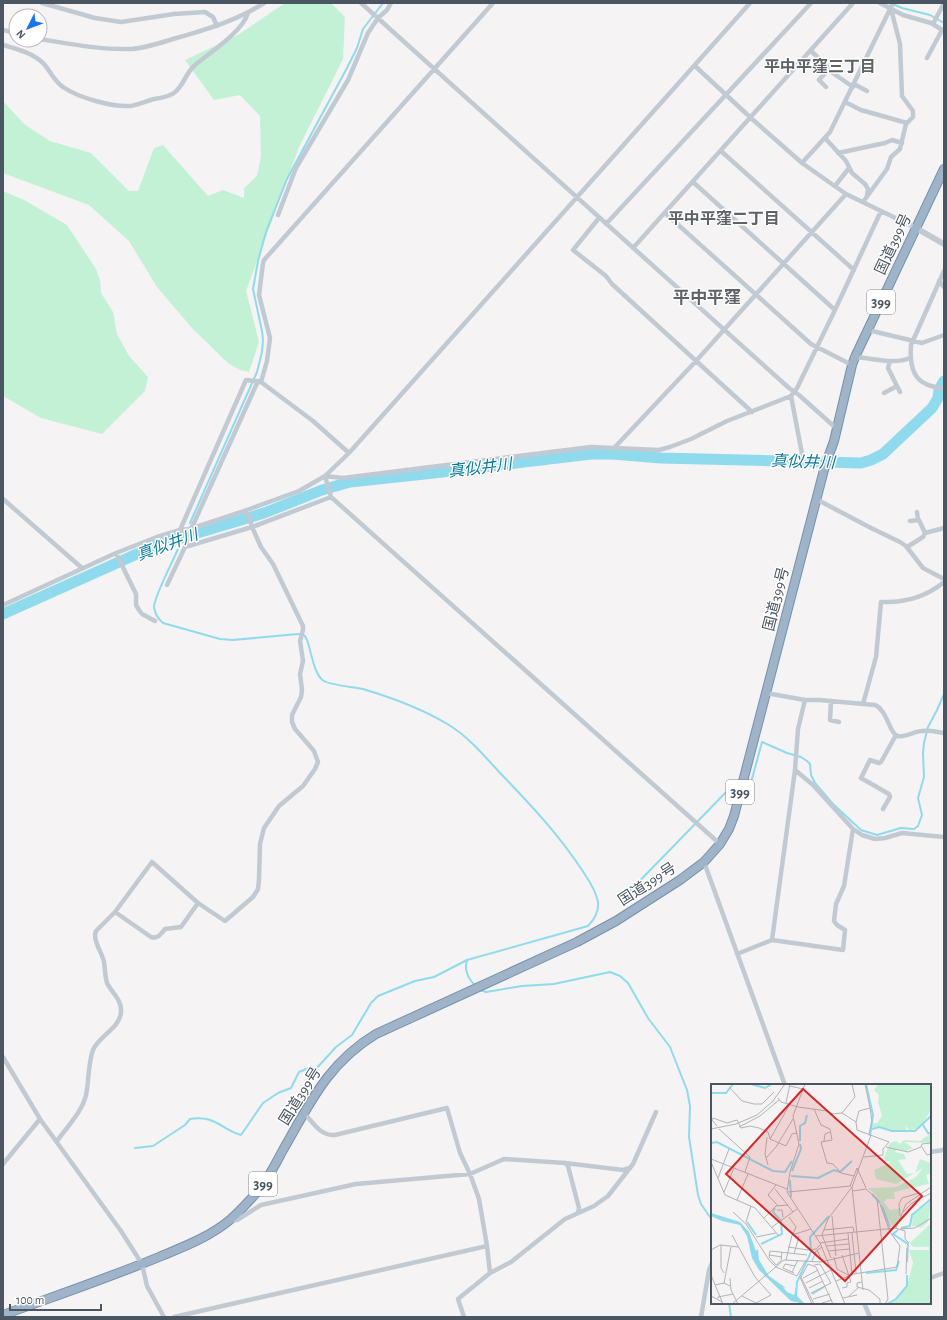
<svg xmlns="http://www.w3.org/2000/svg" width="947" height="1320" font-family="'Alegreya Sans','Noto Sans JP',sans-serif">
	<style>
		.green { fill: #c3f1d5 }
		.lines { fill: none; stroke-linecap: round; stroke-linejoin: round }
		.stream { stroke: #90daee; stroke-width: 2 }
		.river { stroke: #90daee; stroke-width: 11 }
		.trunk-casing { stroke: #7690ad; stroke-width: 10 }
		.minor { stroke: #c1cad2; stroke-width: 4.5 }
		.tertiary { stroke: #c1cad2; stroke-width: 6 }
		.trunk { stroke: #9fb4c9; stroke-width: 8 }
		.labels { text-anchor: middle; stroke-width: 3; stroke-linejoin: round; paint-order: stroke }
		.shield { fill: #fff; stroke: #808990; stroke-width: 1 }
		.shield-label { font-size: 14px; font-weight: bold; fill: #4a5661 }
		.street-label { font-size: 15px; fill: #4a5661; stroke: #fff }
		.neighbourhood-label { font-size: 16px; font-weight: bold; fill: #5f6368; stroke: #fff }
		.water-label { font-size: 16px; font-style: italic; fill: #0c7c9b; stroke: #fff }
		.quarter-label { font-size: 17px; font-weight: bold; fill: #5f6368; stroke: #fff }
		.inset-river { fill: none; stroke: #90daee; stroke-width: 2 }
		.inset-road { fill: none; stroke: #b1b4b9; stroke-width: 1 }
		.view { fill: #d62828; fill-opacity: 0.15; stroke: #d62828; stroke-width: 2 }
		.inset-edge { fill: none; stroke: #4a5661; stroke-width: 2 }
	</style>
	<rect width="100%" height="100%" fill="#f5f3f3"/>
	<path class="green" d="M285,3H331L345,17L343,59L299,147L246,291L259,342L249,372L240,370L228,363L192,328L157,287L129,241L89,205L3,173V101L24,124L50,141L91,153L129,191H138L154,148L163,145L208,196L223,190L244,198V188L257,176L261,156L260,116L240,95L214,100L185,60L238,35Z
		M3,191L24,200L67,225L96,269L100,280L101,293L113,312L117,334L129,356L148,377L145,391L102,434L41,418L3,396Z"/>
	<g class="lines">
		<path class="stream" d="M893,4L902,8L930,15L944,23
			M190,523L257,372L262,352L263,340L262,331L253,289L258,261L266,232L287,179L347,68L357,48L363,29L383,3
			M747,789L749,790L762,742L787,753L801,757L807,761L810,764L811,775L815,783L833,804L861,830L877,835L901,828L914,829L918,826L922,815L918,798L924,777L923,753L924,743L928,727L937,710L944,694
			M623,898L733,785L736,786
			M467,961C464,969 468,979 475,985
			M480,990L486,992L522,986L554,984L610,972L620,976L628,983L648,1018L670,1047L687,1090L690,1106L689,1137L698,1195L701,1204L712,1220
			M135,1148L153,1146L185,1125L190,1119C216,1115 220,1129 241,1135L263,1103L278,1093L291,1088L299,1072L309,1068L315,1070L336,1047L352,1035L371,1003L378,996L415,981L434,977L467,960L588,926C595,919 599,912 598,902C596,890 588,879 582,870C559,835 531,805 502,775C485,757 470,738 449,725C423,709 393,698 363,689C353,687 331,685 324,681C314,676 311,650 307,640L305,636L298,634L233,640L220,639L163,623C158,619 155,614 154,607C154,597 173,561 178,549
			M729,1303L731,1317"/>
		<path class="river" d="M3,614L157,545L264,513L322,490L350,482L434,473L591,454H612L661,458L861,463L871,460L883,454L932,408L938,398L939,390L944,381"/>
		<g class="trunk-casing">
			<path id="trunk" d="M3,1315C55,1296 108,1278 159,1257C183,1247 210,1237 231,1219C241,1210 251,1199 260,1189C269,1177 276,1163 283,1150C310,1103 328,1063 376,1034L577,942L616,921L680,880L704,862L720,844L729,829L734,816L825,466L834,441L852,365L855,357L944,169"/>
		</g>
		<path class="minor" d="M42,3L95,18L121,22L174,14L205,12L213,17L217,26
			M361,3L789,388L799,395L837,429
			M880,3L903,15L931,23L944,31
			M933,24L944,3
			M3,30L16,33
			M40,39C70,44 101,50 132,49C145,48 160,43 173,39C205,30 236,21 264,3
			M3,45C17,49 33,53 44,64C50,71 55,82 63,87C79,98 112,107 130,106C138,105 146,101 154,99C161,98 168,97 174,93C184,86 185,73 196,64C210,53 243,31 248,13
			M811,51L827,66L828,71
			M927,58L942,30
			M695,66L751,118L802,163L846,194L916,228
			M854,84L867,91
			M826,87L819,80L826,72L830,71L853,87
			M845,102L861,110L907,123
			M825,138L846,161L852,173L865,184L868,189L867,196
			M721,151L854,270
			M838,153L885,143L892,140L902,143
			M802,163L830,132L893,3
			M693,182L835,310
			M835,186L849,168
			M863,202L887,169L891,157L900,149L906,124L913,117V111L902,96L900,44L891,9
			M665,213L811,344L852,365
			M278,215L296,168L348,80L368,33L378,18L387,10L391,3
			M599,218L573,250L606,276L612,284L752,412
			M606,224L811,3
			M633,248L853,3
			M944,271L911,345C910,358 911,378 926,384C931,387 938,387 944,389
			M939,281L944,287
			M868,330L922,343L944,335
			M855,357C873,358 893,365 910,358
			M890,361L888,368L900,392
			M884,393L897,386
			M791,396L803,459
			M615,447L696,361L846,194
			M349,453L313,421L261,382L267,361L270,338L259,295L263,263L264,260L493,3
			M325,476L343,478L591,447L659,450L670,447L691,439L727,421L791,396L797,388L835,310L881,211
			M325,476L331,497L720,844
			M3,499L82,568
			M816,499L871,528L900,542L906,546L923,568L944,579
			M247,510L252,527L185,547L190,529L193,525L258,381
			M917,512L918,520
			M180,530L246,380L261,382
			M925,533L944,528
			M907,547L923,537L925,533L919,520L910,521
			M116,553L136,594V605L139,610L142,614L155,621
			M167,585L185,547
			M3,605L116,553L157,537L180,530L190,529L247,510L299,491L325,476L349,453L750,3
			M766,693L805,700H819L875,705C887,710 889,732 897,736C904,738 915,731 922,731C929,730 937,732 944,733
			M831,701L830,720L839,722
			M863,704L876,657L881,602C904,603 926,597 944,582
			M795,770L813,785L853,829L862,835L875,839L885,838L902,833L944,837
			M883,809L890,797L889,794L861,778L870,760L879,763L881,762L896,735
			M704,862L785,1085
			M115,912L151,937C158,939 161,934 165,929L181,927L198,903
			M772,940L795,770L798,729L805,700
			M737,954L772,940L843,950L845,930L837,925L834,921L836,904L844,886L853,829
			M3,1057L40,1119L121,1231L142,1264L147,1286L164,1317
			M304,1113C314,1123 320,1136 335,1135L447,1108L460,1153L470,1174L479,1199L487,1246L490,1273L458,1299L464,1317
			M57,1141C67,1127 82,1112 86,1095C89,1082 88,1063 93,1050C99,1036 120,1028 121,1012C122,1000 112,993 107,983C105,976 105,969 104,962C102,952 92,940 96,931L115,912L152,862L198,903L225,921L253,897L258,889L259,879L260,844L264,828L279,806L303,786L315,769L318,762L314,751L295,729L292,722V715L301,697L302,690L300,674L303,661L300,641L303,630V626L273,564L261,547L252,527L331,497
			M930,1152L944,1150
			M565,1163L568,1166L579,1208L578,1213
			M3,1164L40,1119
			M230,1220H237L261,1205L356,1184L470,1174L504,1159L565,1163L623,1170L630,1168
			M490,1273L511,1262L565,1219L594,1206L608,1196L633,1164L656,1112
			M930,1278L944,1273
			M864,1303L870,1317
			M174,1317L487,1246
			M701,1317L709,1270L712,1263"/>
		<path class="tertiary" d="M916,228L944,244"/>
		<use href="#trunk" class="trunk"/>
	</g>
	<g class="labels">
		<g class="shield">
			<rect x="867" y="290" width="28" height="24" rx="3"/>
			<rect x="726" y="780" width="28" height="24" rx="3"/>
			<rect x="249" y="1172" width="28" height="24" rx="3"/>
		</g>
		<g class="shield-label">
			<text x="881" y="307">399</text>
			<text x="740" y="797">399</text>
			<text x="263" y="1189">399</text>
		</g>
		<g class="street-label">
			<text transform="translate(893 244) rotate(-65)" y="5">国道399号</text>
			<text transform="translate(776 599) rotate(-76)" y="5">国道399号</text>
			<text transform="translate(647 884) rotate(-33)" y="5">国道399号</text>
			<text transform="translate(300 1096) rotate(-58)" y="5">国道399号</text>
		</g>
		<g class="neighbourhood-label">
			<text x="820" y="72">平中平窪三丁目</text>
			<text x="724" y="224">平中平窪二丁目</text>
		</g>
		<g class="water-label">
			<text transform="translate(803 461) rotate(2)" y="6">真似井川</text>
			<text transform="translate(480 467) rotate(-7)" y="6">真似井川</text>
			<text transform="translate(167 544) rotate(-20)" y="6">真似井川</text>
		</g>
		<g class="quarter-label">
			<text x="707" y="303">平中平窪</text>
		</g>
	</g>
	<g transform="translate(711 1084)">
		<rect width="220" height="220" fill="#f5f3f3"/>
		<path d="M220,0V26L209,44L198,46L195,42V46L182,48L169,43H161L162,39H166L171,32L167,18L168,11L163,6L167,1ZM220,49V59L193,58L202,64L195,67L186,65L184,68L193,70L195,75L187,76L196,90L204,89L209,75L220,79V89L215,91L218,100L183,108L184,115H176L173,118L179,126L190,124L187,140L181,142L165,111L157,104L185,103L205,93L212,84L185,100L165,95L163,86L180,78L174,77L173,73L179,59L185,57L189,60L193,56L209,57ZM220,117L217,138L210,144L201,142L202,131ZM218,141L220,142V220H178L187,214L196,202L202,179L198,166H218V163H202L199,159Z" fill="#c3f1d5"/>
		<path d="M0,129L29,138L38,148L45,167L47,165L48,176L58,192L75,204L72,203L76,208L83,211L85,204L86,212L94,220L80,217L48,186L41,174L36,152L29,141L11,137L0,132Z" fill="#90daee"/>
		<path class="inset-river" d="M40,0L54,4L61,0M155,0L162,31L159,52M0,9H15L22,0M212,41L217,49H220M161,45L168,43L181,47H204L220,32M89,57V42L94,39L96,31M0,59L6,58L62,87L74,88L81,77M81,87L90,65L89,60M80,92L107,94L123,86L129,88L141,77M79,96L80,113M161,110L169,119M171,122L179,143M36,138L45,151M190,144L199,142L201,131L220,115M187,146L182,150L197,160L196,178M50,160L71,150L70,137L62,128L64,124M155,189L185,186L188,177M101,210L113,203M85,212L86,198L100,168L99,153L118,132M176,220L185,215L196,202V191"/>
		<path class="inset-road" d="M94,0L82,32L88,60L79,88L76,108L109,159L134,220M79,2L92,5M18,3L31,17L43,20H51L63,8M67,14L70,18L87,23L116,27L121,30L131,29L145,38M75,19L79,0M103,25L110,41L119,45L121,56L110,58L116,79L122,80L130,89L143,92L139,102M131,29L144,13L141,0M6,42L1,36L2,34L16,39L26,36L30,44L39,42L48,44L57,48L59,55L75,62L81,50L86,49M28,43L49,32L68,16M0,45L25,40L46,31L62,17L74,0M8,45L39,73L34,88M158,50L161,37L159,24M56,53L54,70L57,81M59,55L79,20M113,57L114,50L119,48M175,63L197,68L210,63L211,60L220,59M211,63L216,71L220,70M153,73L172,71V65L178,58L146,46L145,38L148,27L159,24L154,0M55,74L65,63L82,35M0,75L76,105M0,78L14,111L44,124L68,152M143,92L146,84L155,104M7,94L18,65M65,101L57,111L67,122M64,105L82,128M142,107L155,105L166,115L177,215L174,220M13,108L23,84M77,108L140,102M26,116L37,90M66,126H71L72,133M22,128L35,140L58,176L65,183L86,192L95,176M191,129L201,119L220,109M121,132L125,172M189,132L188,120L191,114L208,109M78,133L85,143L82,150M53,134L65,122L77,121M35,138L40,122M61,143L86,125M184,144L194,147V155L198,159M189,145L204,144L220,134M113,146L142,143L143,148M137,149L141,190M141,149L145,189M21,151L44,193L60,211L45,219L31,212M105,152L185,144L195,120L220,103M45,153L65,149M109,159L137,155M10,161V184L13,189M115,162L138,160M77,163L97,166L105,165L109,161M0,166L9,161L28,163M106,166L111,177M117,167L139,165M71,168L70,177L65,181L58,173L59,167L69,168L96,171M83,170L88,152M58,171L71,173M131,171L140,198L136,199V203L131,204M123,173L126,185L137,191M120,174L111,151L117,135L141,103M75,176L81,151L100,145M101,177L105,167L111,163M81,188L87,176M83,189L72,184L74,180L84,182M195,190L196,164M0,191L12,220M89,193L101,220M19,194L20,206L27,220M92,194L107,186M125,197L143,190L186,183L189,162L179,148L169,120M151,198L146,199V203L158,206L169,215V220M13,199L20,163M95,199L120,186M4,201L13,199L19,202M98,204L112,197M152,206L141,103L160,51M100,209L120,199L109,180L103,181M0,212L11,218M138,212L148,203M132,214L146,211M7,215V213L22,210M102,215L119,210M21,220L73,176L110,178L148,169M103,220L90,193L97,180L105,183L122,220M108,220L121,216"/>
		<path class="view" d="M92,5L211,112L134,197L15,90Z"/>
		<rect width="220" height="220" class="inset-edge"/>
	</g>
	<rect width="947" height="1320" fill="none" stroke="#4a5661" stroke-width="8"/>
	<g transform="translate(28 28) rotate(228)"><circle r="19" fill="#ffffff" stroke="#b7bbc0"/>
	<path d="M0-3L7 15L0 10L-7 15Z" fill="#1a73e8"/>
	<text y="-6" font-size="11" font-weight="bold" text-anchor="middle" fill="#4a5661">N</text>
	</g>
	<path d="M10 1304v6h91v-6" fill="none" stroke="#4a5661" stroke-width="2"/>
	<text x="16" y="1304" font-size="12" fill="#4a5661" stroke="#ffffff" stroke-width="3" paint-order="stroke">100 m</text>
</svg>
